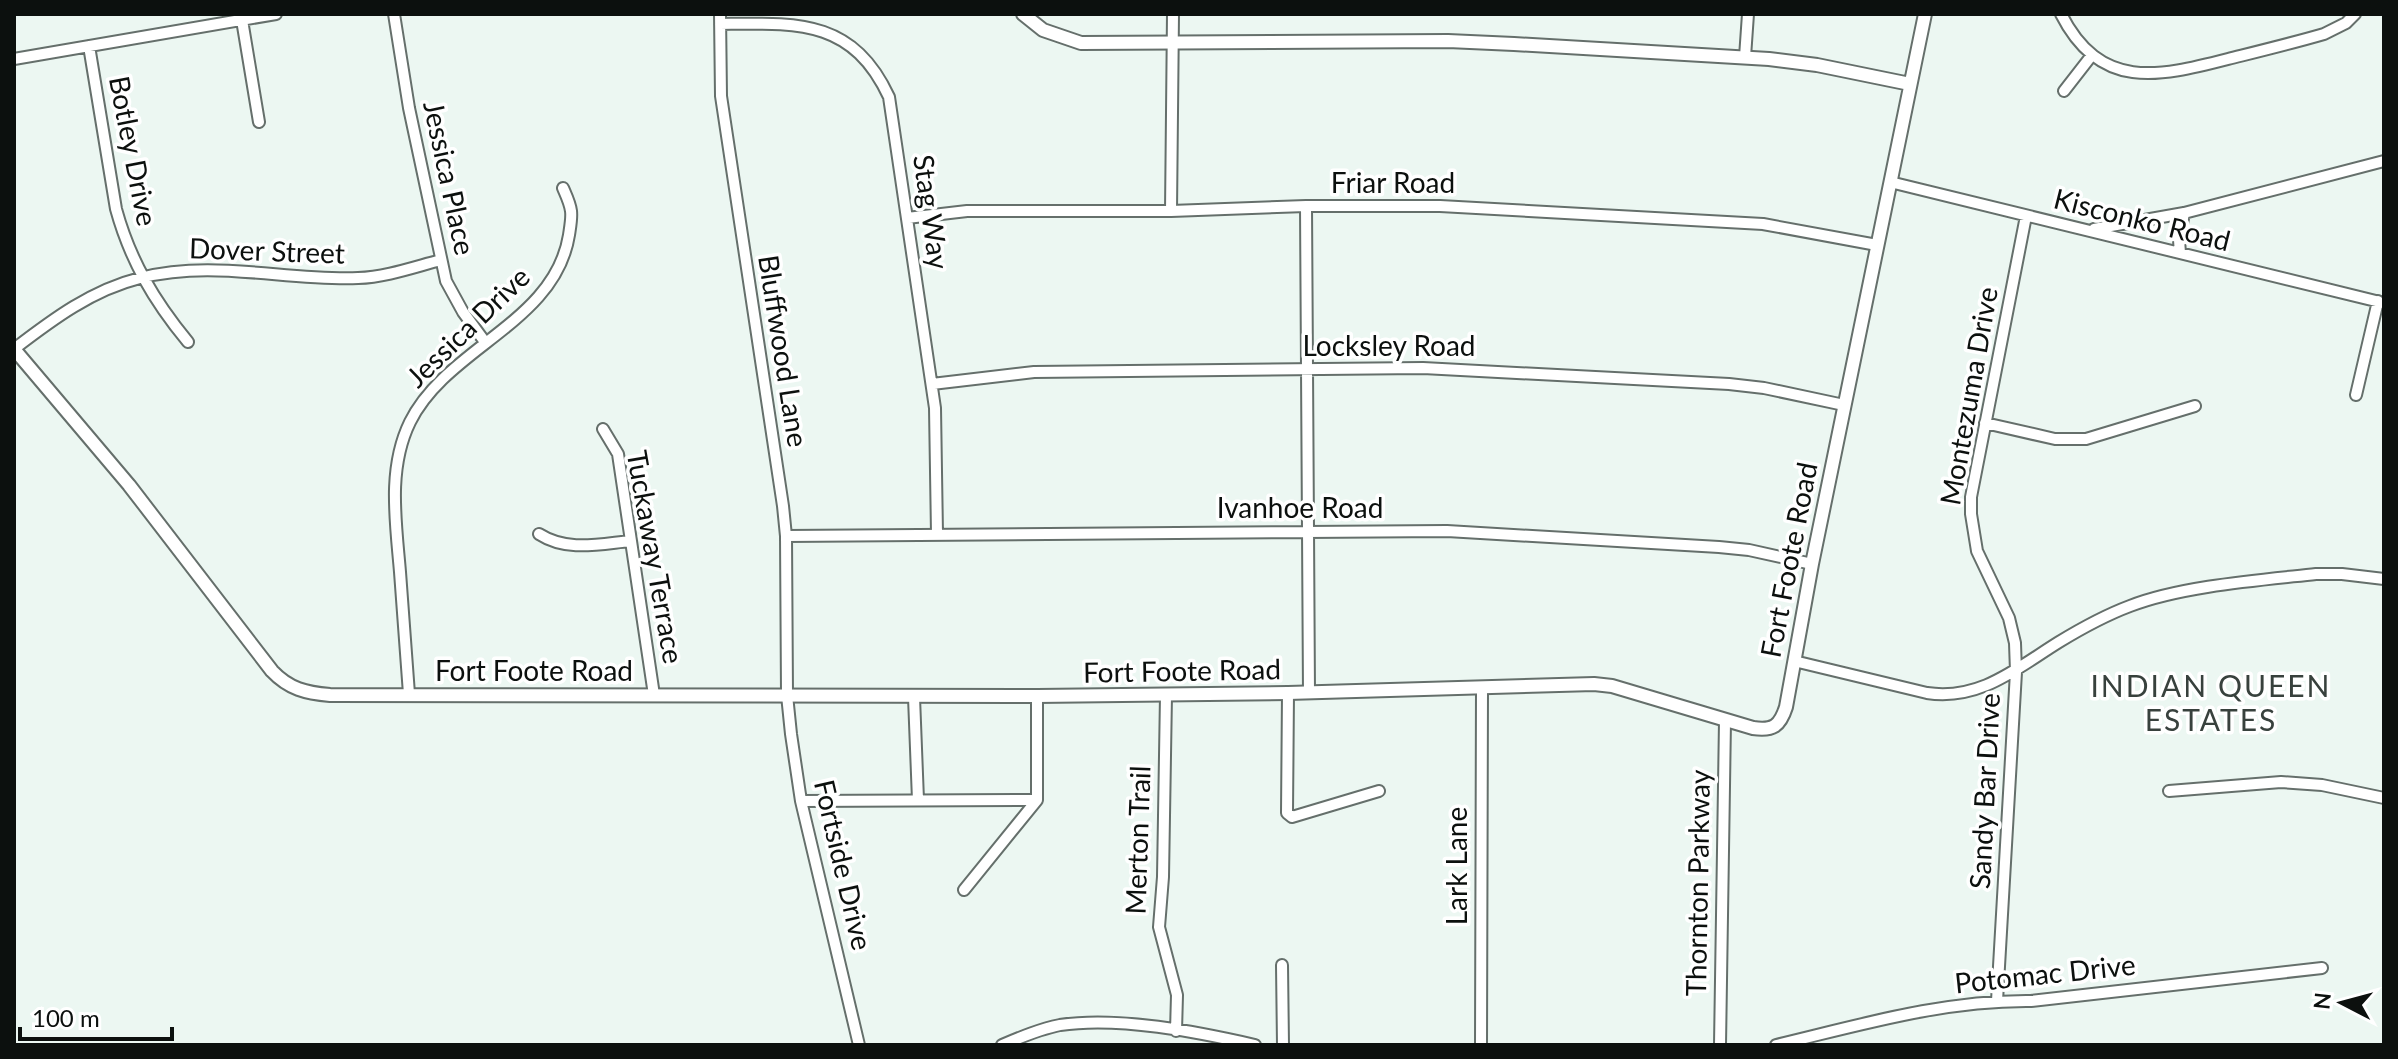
<svg xmlns="http://www.w3.org/2000/svg" width="2398" height="1059" font-family="Lato,sans-serif">
	<style>
		.lines { fill: none; stroke-linecap: round; stroke-linejoin: round }
		.minor-casing { stroke: #656f6b; stroke-width: 14 }
		.tertiary-casing { stroke: #656f6b; stroke-width: 16 }
		.minor { stroke: #fff; stroke-width: 10 }
		.tertiary { stroke: #fff; stroke-width: 12 }
		.labels { text-anchor: middle; stroke-width: 7; stroke-linejoin: round; paint-order: stroke }
		.street-label { font-size: 28px; fill: #0c100e; stroke: #fff }
		.neighbourhood-label { font-size: 30px; letter-spacing: 2px; fill: #38413d; stroke: #fff }
	</style>
	<rect width="100%" height="100%" fill="#ecf7f2"/>
	<g class="lines">
		<g class="minor-casing">
			<path id="minor" d="M394,14L409,108L446,281L463,312L485,342
				M720,14L721,96L783,506L786,536L787,695L791,734L801,801L859,1045
				M2061,14C2100,91 2158,77 2228,59C2260,51 2293,43 2324,34L2346,23L2355,14
				M242,20L259,122
				M720,24C796,23 852,18 889,97L935,408L937,534
				M89,46L116,209C130,260 154,301 188,342
				M1745,57L1748,14
				M14,59L276,14
				M2064,91L2092,55
				M1890,182L2384,303
				M1306,206L1309,692
				M1171,211L1173,14
				M907,218L967,211H1171L1306,206H1440L1763,224L1877,245
				M2094,229L2184,213L2384,161
				M2180,253L2179,240L2184,213
				M14,349C53,319 92,290 140,278C213,259 285,281 358,278C386,277 414,267 441,260
				M932,384L1034,372L1423,368L1729,384L1764,388L1844,405
				M2356,395L2378,301
				M1985,423L2055,439H2086L2195,406
				M603,429L618,454L654,695
				M539,534C567,552 599,544 630,541
				M786,536L1447,531L1719,547L1749,550L1812,564
				M1794,661L1927,693C1980,701 2017,668 2059,642C2082,628 2106,615 2130,606C2181,586 2261,580 2316,574H2342L2384,579
				M1288,693L1287,813L1292,817L1379,791
				M409,694C406,654 403,613 400,572C396,523 387,469 410,422C447,347 555,323 569,235C570,228 572,218 571,211C570,203 566,195 563,188
				M1166,695L1163,877L1159,927L1177,995L1176,1031
				M914,697L918,800
				M2169,791L2281,782L2322,785L2384,798
				M1037,800V696
				M801,801L1037,800
				M964,890L1037,800
				M1282,965L1283,1045
				M1997,1001L2016,672L2015,643L2009,618L1977,551L1971,514V497L2026,216
				M1002,1045C1021,1037 1040,1029 1060,1025C1118,1016 1198,1032 1255,1045
				M1481,1045L1482,688
				M1720,1045L1725,721
				M1776,1045C1860,1025 1944,1000 2031,1001L2322,968"/>
		</g>
		<g class="tertiary-casing">
			<path id="tertiary" d="M1023,14L1043,30L1081,43L1448,41L1514,44L1769,59L1817,65L1910,84
				M14,349L129,485L272,671C289,689 306,693 330,695L1037,696L1288,693L1594,684L1612,686L1753,728C1773,731 1780,726 1786,707L1812,564L1925,14"/>
		</g>
		<use href="#minor" class="minor"/>
		<use href="#tertiary" class="tertiary"/>
	</g>
	<g class="labels">
		<g class="street-label">
			<text transform="translate(133 151) rotate(79)" y="10">Botley Drive</text>
			<text transform="translate(449 178) rotate(78)" y="10">Jessica Place</text>
			<text x="1393" y="193">Friar Road</text>
			<text transform="translate(931 212) rotate(82)" y="10">Stag Way</text>
			<text transform="translate(2142 220) rotate(14)" y="10">Kisconko Road</text>
			<text transform="translate(267 251) rotate(2)" y="10">Dover Street</text>
			<text transform="translate(468 327) rotate(-44)" y="10">Jessica Drive</text>
			<text x="1389" y="356">Locksley Road</text>
			<text transform="translate(783 351) rotate(81)" y="10">Bluffwood Lane</text>
			<text transform="translate(1969 396) rotate(-80)" y="10">Montezuma Drive</text>
			<text x="1300" y="518">Ivanhoe Road</text>
			<text transform="translate(655 557) rotate(80)" y="10">Tuckaway Terrace</text>
			<text transform="translate(1789 560) rotate(-79)" y="10">Fort Foote Road</text>
			<text x="534" y="681">Fort Foote Road</text>
			<text transform="translate(1182 671) rotate(-1)" y="10">Fort Foote Road</text>
			<text transform="translate(1985 791) rotate(-87)" y="10">Sandy Bar Drive</text>
			<text transform="translate(1138 840) rotate(-88)" y="10">Merton Trail</text>
			<text transform="translate(843 865) rotate(77)" y="10">Fortside Drive</text>
			<text transform="translate(1457 866) rotate(-90)" y="10">Lark Lane</text>
			<text transform="translate(1698 883) rotate(-89)" y="10">Thornton Parkway</text>
			<text transform="translate(2045 974) rotate(-6)" y="10">Potomac Drive</text>
		</g>
		<g class="neighbourhood-label">
			<text x="2211" y="697">INDIAN QUEEN<tspan x="2211" dy="34">ESTATES</tspan></text>
		</g>
	</g>
	<rect width="2398" height="1059" fill="none" stroke="#0c100e" stroke-width="32"/>
	<g transform="translate(2342 1003) rotate(276)" stroke="#ffffff" stroke-width="6" paint-order="stroke">
	<path d="M0-6L14 30L0 20L-14 30Z" fill="#0c100e"/>
	<text y="-12" font-size="22" font-weight="bold" text-anchor="middle" fill="#0c100e">N</text>
	</g>
	<path d="M20 1027v12h152v-12" fill="none" stroke="#0c100e" stroke-width="4"/>
	<text x="32" y="1027" font-size="24" fill="#0c100e" stroke="#ffffff" stroke-width="6" paint-order="stroke">100 m</text>
</svg>
